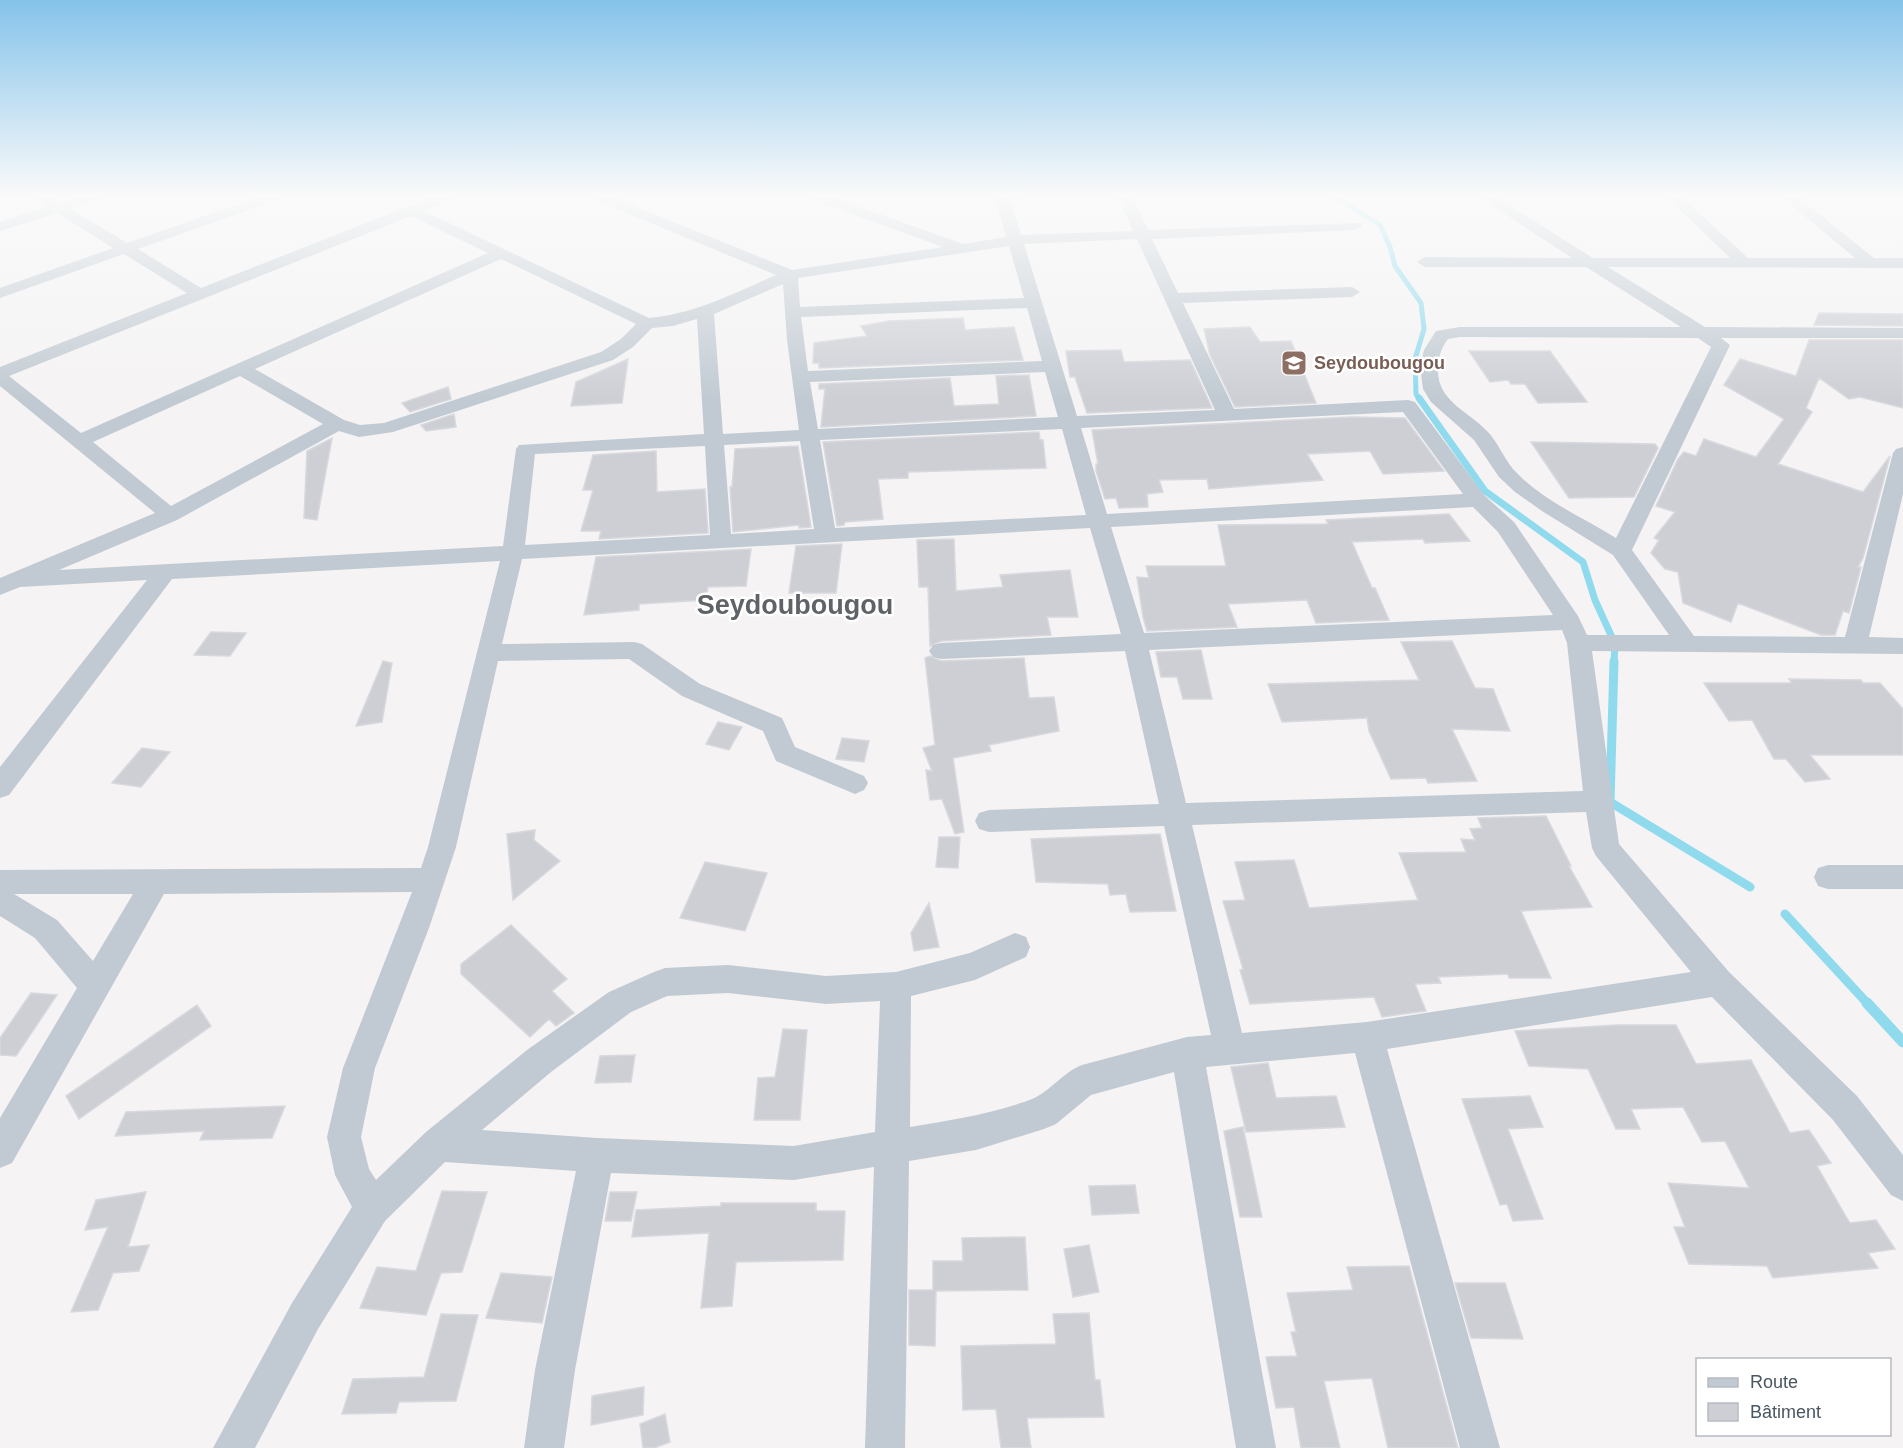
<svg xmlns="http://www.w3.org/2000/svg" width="1903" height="1448" font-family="Arial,sans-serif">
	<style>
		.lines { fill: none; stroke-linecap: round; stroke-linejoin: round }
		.stream-far3 { stroke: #90daee; stroke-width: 5 }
		.stream-far2 { stroke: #90daee; stroke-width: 7 }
		.stream-far1 { stroke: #90daee; stroke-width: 9 }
		.stream { stroke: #90daee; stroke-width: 11 }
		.building { fill: #cdcfd5; stroke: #d7d9de; stroke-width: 1.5 }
		.street { fill: #c1cad2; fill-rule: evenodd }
		.labels { text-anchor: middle; stroke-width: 5; stroke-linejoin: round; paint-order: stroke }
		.far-education-label { font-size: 18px; font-weight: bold; fill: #785e54; stroke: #fff; text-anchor: start }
		.district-label { font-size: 27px; font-weight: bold; fill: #5f6368; stroke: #fff }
	</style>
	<rect width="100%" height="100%" fill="#f5f3f3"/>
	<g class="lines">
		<path class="stream-far3" d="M1335,197L1380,225L1390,247L1395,266L1421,303L1424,329L1415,359L1416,394L1420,400"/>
		<path class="stream-far2" d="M1419,398L1485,491L1583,562L1595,600L1615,644L1614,662"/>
		<path class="stream-far1" d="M1614,661L1610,802L1750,887
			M1785,914L1868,1004"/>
		<path class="stream" d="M1867,1003L1903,1042"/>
	</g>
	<path class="building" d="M1819,313L1903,314V326L1814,325Z
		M963,318L965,330L1014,327L1023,360L819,368V363H813L814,343L867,336L861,326L889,321Z
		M1250,327L1260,342L1291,341L1316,403L1235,407L1210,355L1204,329Z
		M1809,340H1903V408L1860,397L1849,399L1819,378L1806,408L1812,412L1778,464L1863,492L1890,456L1863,558L1858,567H1861L1849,613L1843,611L1835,635H1821L1738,603L1731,622L1683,603L1678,572L1665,569L1651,553L1659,540L1654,538L1675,512L1656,506L1678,459L1684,452L1696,456L1704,439L1756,457L1784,419L1724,385L1740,359L1796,376Z
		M1121,350L1124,362L1190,360L1212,408L1087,413L1075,377H1070L1066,351Z
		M1469,351H1550L1587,402L1538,403L1525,384H1511L1508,380L1490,382Z
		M628,359L622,403L571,406L576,382Z
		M1029,375L1036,416L821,427L825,389H819V384L950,378L954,406L999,404L996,376Z
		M448,387L451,399L410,412L402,403Z
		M454,414L456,427L426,431L421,425Z
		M1351,417L1405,418L1444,471L1383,474L1370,451L1307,454L1323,480L1209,489L1207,479L1159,480L1163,492L1147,494L1148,507L1119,508L1116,498L1105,499L1096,471V464H1098L1092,430Z
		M1039,432L1040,440H1043L1046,468L908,472V478L878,479L883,519L845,522L844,525L837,526L823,442Z
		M332,438L317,520L304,518L307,451Z
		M1531,442L1655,444L1658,448L1634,497L1569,498Z
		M798,446L811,527L799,528V525L733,532L730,487H732L735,449Z
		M656,451L657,492L705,489L708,533L599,539L601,531H581L593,490H583L593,455Z
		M1449,514L1470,541L1425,543L1423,539L1352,542L1372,588H1375L1389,620L1316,623L1307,600L1228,604L1237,627L1147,631L1143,617L1137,577L1149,578L1146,566H1226L1218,525L1328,524L1326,520Z
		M954,539L956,591L1003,587L1000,575L1070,570L1078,617H1047L1051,635L941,641L930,646L928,587H919L917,540Z
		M842,544L836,593H789L796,546Z
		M751,549L746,586L708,587L706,600L639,604V610L584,615L596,557Z
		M211,632L246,633L230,656L194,655Z
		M1452,641L1475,688L1493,689L1510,731L1452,729L1477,781L1428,783L1426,778L1391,779L1369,731L1367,718L1282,722L1268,684L1419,680L1401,642Z
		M1201,650L1212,699H1183L1177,677H1161L1156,652Z
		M930,656L941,661L1024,658L1029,698L1054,697L1059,731L989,745L991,751L953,758L964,832L955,834L942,799L930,800L926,770L932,771L923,748L935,745L925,658Z
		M383,661L392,663L382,722L356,726Z
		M1789,679L1861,680L1863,683H1880L1903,709V755H1810L1830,779L1805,782L1786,759H1774L1752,720L1729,721L1704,683H1792Z
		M718,722L742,727L729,750L706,744Z
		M842,738L869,741L864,762L836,759Z
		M142,748L170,752L141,787L112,783Z
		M1546,816L1571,866H1569L1592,907L1521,911L1551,978H1509L1508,974L1438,977L1441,983L1415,984L1426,1011L1382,1017L1374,997L1250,1004L1240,970L1243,969L1223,901L1245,900L1235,862L1294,860L1309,908L1418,900L1399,853L1466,852L1461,839L1475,840L1470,829L1482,828L1478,818Z
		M535,830L534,840L560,861L513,900L507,834Z
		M1160,834L1176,911L1130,912L1126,894L1110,895L1108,884L1036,882L1031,839Z
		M939,837H960L958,868L936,867Z
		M705,862L767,873L745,931L680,918Z
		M929,903L939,947L914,951L911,933Z
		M511,925L567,979L552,991L574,1013L556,1026L549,1019L530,1037L461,974V964Z
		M31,993L57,995L16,1056L0,1055V1038Z
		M197,1005L211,1026L79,1119L66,1096Z
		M1617,1025H1676L1696,1064L1751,1060L1790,1133L1809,1130L1831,1163L1817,1166L1848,1220L1850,1223L1876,1220L1895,1249L1868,1253L1878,1268L1773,1278L1767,1266L1689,1264L1674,1227H1685L1668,1183L1749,1188L1725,1141L1702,1142L1683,1107L1631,1109L1640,1129H1616L1588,1069L1529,1066L1515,1031Z
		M783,1029L807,1030L800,1120H754L758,1078L775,1077Z
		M635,1055L631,1082L595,1083L600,1056Z
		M1268,1063L1276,1098L1336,1096L1345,1127L1246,1132L1231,1067Z
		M1530,1096L1543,1127L1508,1129L1543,1219L1513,1221L1507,1204L1500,1205L1462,1099Z
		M285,1106L272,1138L200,1140L204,1131L115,1136L126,1112Z
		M1243,1127L1262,1217H1240L1224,1131Z
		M1135,1185L1139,1213L1092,1215L1089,1186Z
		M442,1191L487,1192L462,1272L441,1273L426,1315L360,1308L377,1267L416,1271Z
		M146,1192L128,1247L149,1245L139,1271L113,1273L98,1310L71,1312L108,1227L85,1230L96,1200Z
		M610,1192H637L631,1221H605Z
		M721,1203H816V1211H845L843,1260L736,1262L732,1306L701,1308L709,1233L632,1237L636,1210L721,1206Z
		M1025,1237L1028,1290L936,1291L935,1346L909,1345V1290H933V1261H963L962,1238Z
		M1089,1245L1099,1292L1073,1297L1064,1249Z
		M1409,1266L1458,1448H1388L1372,1378L1324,1381L1340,1448H1301L1294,1407L1276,1408L1266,1357L1297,1356L1291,1332H1296L1287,1293L1353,1290L1347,1267Z
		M501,1273L552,1277L542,1323L486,1318Z
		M1455,1283H1505L1523,1339L1471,1338Z
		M1089,1313L1095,1380H1100L1104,1417L1027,1418L1031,1448H1001L996,1409L963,1410L961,1346L1056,1344L1053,1314Z
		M441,1314L478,1315L456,1401L399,1402L396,1413L342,1414L353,1379L424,1377Z
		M644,1387L643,1415L591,1425L592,1396Z
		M665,1414L670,1442L654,1448H643L640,1424Z"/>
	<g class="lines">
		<path class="street" d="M34,197H51L60,203L78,197H99L97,200L71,209L127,243L259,197H279L277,200L138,249L201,288L432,197H452L450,200L424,211L649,318C695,314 735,293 776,275L595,200L593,197H612L792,270L943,247L814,200L812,197H832L963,244L1006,237L995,197H1009L1021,235L1133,231L1118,197H1132L1148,230L1360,223L1362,226L1355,230L1152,239L1178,293L1352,287L1360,292L1352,297L1183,303L1234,409L1408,400L1415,402L1485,496L1514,522L1578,616L1587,635H1669L1613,555L1542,511L1515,492L1499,477L1474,440L1431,402L1423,389L1420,367L1424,350L1436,331L1460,327H1681L1586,267H1425L1417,262L1425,257L1572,258L1479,197H1496L1593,258H1730L1667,197H1682L1748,258H1855L1782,197H1798L1874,258H1903V268L1608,267L1705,327L1903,328V338H1721L1730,345L1632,550L1694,636L1845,637L1893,453L1896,449L1903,447V494L1869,637L1903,638V654L1592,651L1619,844L1729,972L1857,1096L1903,1155V1201L1891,1195L1833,1120L1712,997L1387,1049L1500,1448H1460L1355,1053L1206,1067L1276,1448H1236L1174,1072L1091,1095L1056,1124L1044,1129L976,1150L909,1161L905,1448H865L874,1167L794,1180L611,1173L575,1370L564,1448H524L535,1370L576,1171L445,1162L385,1221L318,1329L255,1448H213L292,1303L352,1207L335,1175L327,1137L343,1068L412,892L164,894L12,1163L0,1168V1118L77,988L35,938L0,916V870L421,868L428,847L500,561L172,579L9,795L0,798V767L147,580L20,587L0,595V578L155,513L0,386V367L187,293L124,254L0,298V288L113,248L57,213L0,231V222L47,207ZM411,216L488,253L81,433L9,376ZM1137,239L1215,410L1077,416L1024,244ZM1009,246L1024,298L800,307L798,278ZM501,259L636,324L621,339L601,352L384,423L360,425L344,420L255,369ZM783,284L787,340L799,430L723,434L714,314ZM1027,308L1042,361L808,371L801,317ZM697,319L704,434L519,445L516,449L503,546L59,570L177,520L339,431L359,437L393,432L613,360L633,347L652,328L673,326ZM1460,337L1698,338L1711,347L1616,538C1582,517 1540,499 1513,469C1503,457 1498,442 1487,431C1468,411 1437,401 1438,369C1438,358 1441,348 1448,339ZM1045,372L1058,417L818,429L810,382ZM240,376L323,424L171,506L93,442ZM1403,412L1463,494L1107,514L1081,428ZM1062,429L1086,515L835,528L820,440ZM800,441L814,529L731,534L724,445ZM705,446L710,535L525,545L535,454ZM1473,507L1498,532L1553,615L1144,633L1111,527ZM1090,528L1121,634L941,643L933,645L929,651L933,657L941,659L1125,651L1159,804L989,810L979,813L975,821L979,829L989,832L1164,826L1211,1035L1187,1037L1082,1065C1063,1072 1051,1091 1032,1099C993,1114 951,1120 910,1127L911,996L975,980L1026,957L1030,947L1026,937L1015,933L970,953L896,972L826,976L728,965L665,968L654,972L609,992L527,1050L426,1132L376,1180L369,1169L361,1137L375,1068L429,928L456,847L498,661L629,659L682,696L763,731L776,761L855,794L864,790L868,783L864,776L795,747L782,718L700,684L642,644L634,642L502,644L522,559ZM1562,630L1567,643L1583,791L1186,803L1149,650ZM1586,812L1592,848L1596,856L1691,972L1367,1022L1242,1033L1192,825ZM14,894H133L93,961L57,920ZM728,993L826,1004L880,1001L875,1132L794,1146L597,1138L482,1130L551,1072L631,1012L667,996Z
			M1828,865H1903V889H1828L1818,886L1814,877L1818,868Z"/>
	</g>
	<linearGradient id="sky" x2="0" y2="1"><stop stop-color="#85c3ea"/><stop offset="0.49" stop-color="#fafafa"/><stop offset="1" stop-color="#fafafa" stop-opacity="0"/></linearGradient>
	<rect width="1903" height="400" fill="url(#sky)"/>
	<defs>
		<g id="school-square" transform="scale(1.35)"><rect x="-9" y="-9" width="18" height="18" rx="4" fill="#8d6e63" stroke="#fff"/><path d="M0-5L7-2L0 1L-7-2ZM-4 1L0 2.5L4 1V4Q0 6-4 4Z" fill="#fff"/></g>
	</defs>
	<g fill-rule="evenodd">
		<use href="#school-square" x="1294" y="363"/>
	</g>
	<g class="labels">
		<g class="far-education-label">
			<text x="1314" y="369">Seydoubougou</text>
		</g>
		<g class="district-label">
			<text x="795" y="614">Seydoubougou</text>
		</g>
	</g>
	<rect x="1696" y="1358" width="195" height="78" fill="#ffffff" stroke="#b7bbc0" stroke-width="1.5"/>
	<rect x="1708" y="1378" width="30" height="9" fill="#c1cad2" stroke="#b7bbc0" stroke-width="1.5"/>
	<text x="1750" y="1388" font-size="18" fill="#4a5661">Route</text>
	<rect x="1708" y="1403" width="30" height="18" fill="#cdcfd5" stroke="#b7bbc0" stroke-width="1.5"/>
	<text x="1750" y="1418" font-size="18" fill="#4a5661">Bâtiment</text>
</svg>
